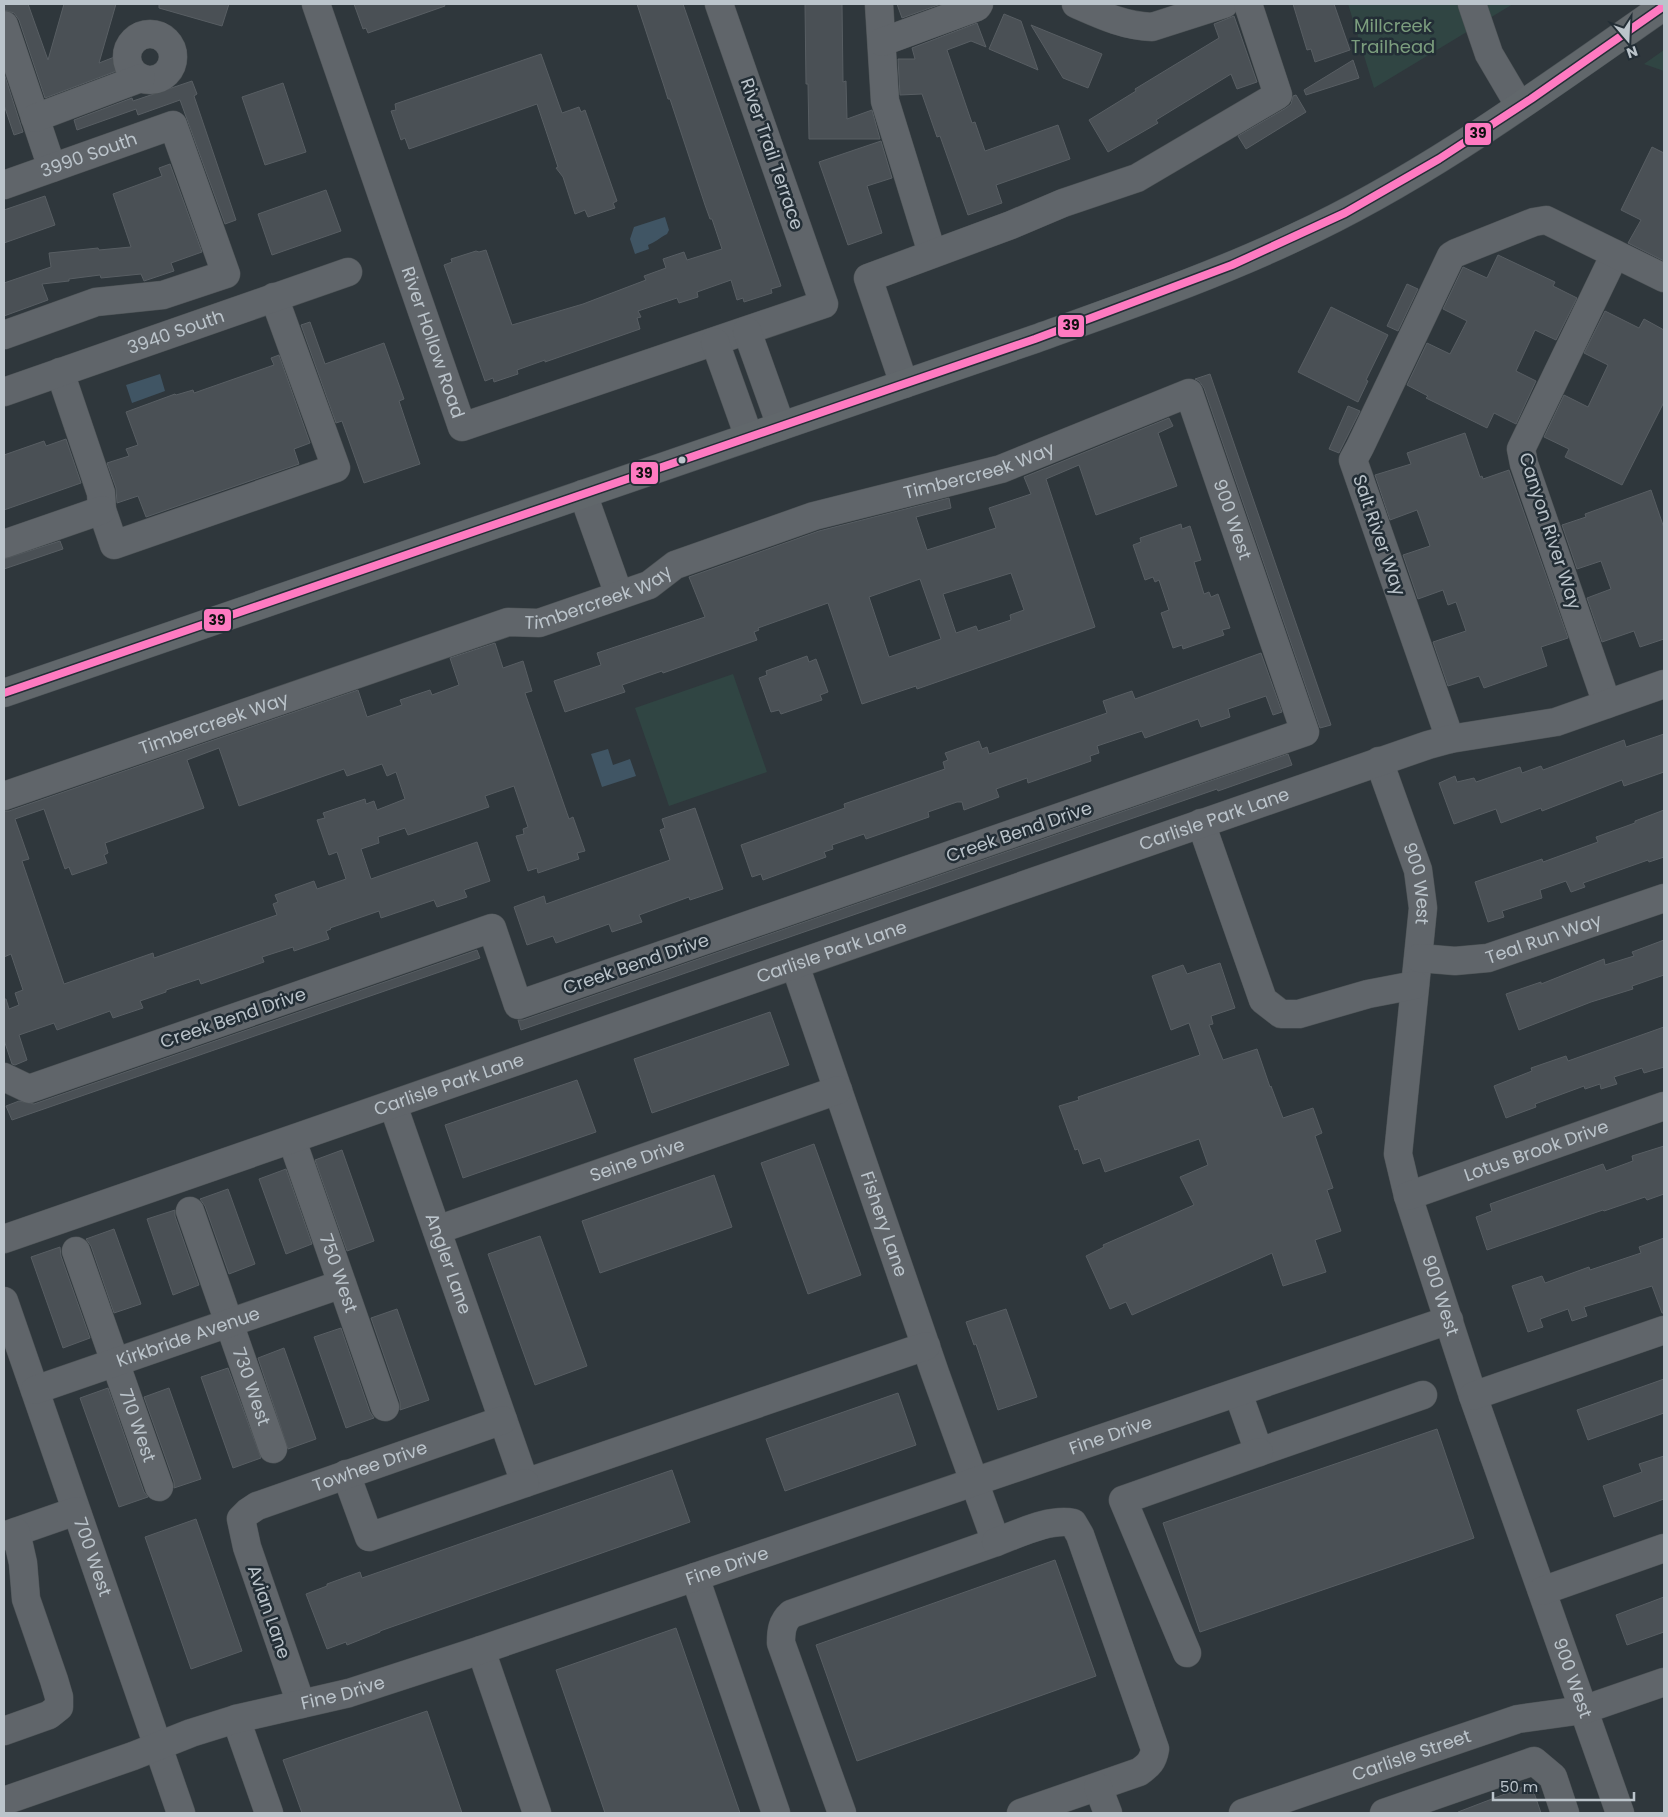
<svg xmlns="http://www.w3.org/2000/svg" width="1668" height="1817" font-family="Poppins,sans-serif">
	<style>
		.green { fill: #304543 }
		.water { fill: #405564 }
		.building { fill: #4a5055; stroke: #585e63; fill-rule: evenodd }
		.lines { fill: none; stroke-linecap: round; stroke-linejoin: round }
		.minor-casing { stroke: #4d5356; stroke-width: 29 }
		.major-casing { stroke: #4d5458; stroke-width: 29 }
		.minor { stroke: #60656a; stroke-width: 28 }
		.major { stroke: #61676b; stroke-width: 28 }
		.bus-1-casing { stroke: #232e36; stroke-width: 11 }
		.bus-1 { stroke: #fe7ac1; stroke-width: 8 }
		.bus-dot { fill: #bbc4cb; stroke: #232e36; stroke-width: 2 }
		.labels { text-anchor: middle; stroke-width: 5; stroke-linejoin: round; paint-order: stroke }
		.park-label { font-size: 18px; fill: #7c9e7e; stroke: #232e36 }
		.street-label { font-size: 18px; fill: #bbc4cb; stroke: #232e36 }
		.line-badge { stroke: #232e36; stroke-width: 2 }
		.pale-badge-label { font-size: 14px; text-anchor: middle; font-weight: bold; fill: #111 }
	</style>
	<rect width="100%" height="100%" fill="#2f373c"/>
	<path class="green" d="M1348,4H1513L1374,88Z
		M1664,50V71L1644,64Z
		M733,674L767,772L669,806L635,708Z"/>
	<path class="water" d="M665,217L669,230L667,234C659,238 656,242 648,245L649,249L635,254L630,239L634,227Z
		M160,374L165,391L132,403L126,385Z
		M608,749L613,765L630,759L636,776L602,787L591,754Z"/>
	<path class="building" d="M4,4H28L48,60L64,4H116L99,63L117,56L122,69L45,98L19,20L14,13L4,10Z
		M159,4H229L222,26L159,8Z
		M354,4H444L445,6L368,33L366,28L363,29Z
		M637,4H683L781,286L771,289L772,293L744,302L743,298L737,300L731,280L697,292L698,297L679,303L677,298L638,311L641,317L637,318L640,329L545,362V360L517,370L518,374L494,382L493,378L485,381L444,265L452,262L451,259L476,251L479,252L486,250L512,325L583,304L646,280L644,276L666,268L663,259L684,252L687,260L722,249L712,219H710L705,205L670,99H668L664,86Z
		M805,4H842L843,82L846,81L847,119L872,110L880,139H809L808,84H806Z
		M897,4H941L902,18Z
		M1293,4H1334L1350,50L1315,62L1311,49L1307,50Z
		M1004,14L1021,21L1038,70L989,49Z
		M1234,16L1257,82L1237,89L1231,74L1156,120L1158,123L1108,152L1089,120L1136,91L1135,89L1219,38L1214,24Z
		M977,23L986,47L971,41L947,50L972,123L975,122L985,151L1058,125L1070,159L996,185L1002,203L968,215L940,136L937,137L922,94L900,95L898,59H915L912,48Z
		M1031,25L1102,54L1088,88L1063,78Z
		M541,54L562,113L579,107L581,112L585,110L617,201L613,203L615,208L588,217L585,210L575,214L563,177L556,168L558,167L537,104L409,149L405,138L401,140L391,111L396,110L395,104Z
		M1353,60L1359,78L1306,95L1304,90Z
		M4,73L23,132L14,135L4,105Z
		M192,81L197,94L194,96L236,220L225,224L180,100L138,115L136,109L77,130L74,120L132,98L133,101Z
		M283,83L306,152L265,165L242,97Z
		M1296,95L1306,112L1246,149L1238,136L1286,108L1291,104L1293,96Z
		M881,141L892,178L867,186L882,233L848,245L819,162Z
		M1652,147L1664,153V261L1628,243L1641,220L1621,210Z
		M170,164L202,252L171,263L174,271L144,281L141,274L101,278L100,275L69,279V281L42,284L48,300L4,316V283L51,267L49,253L98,248L99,250L131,247L113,194L162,176L159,168Z
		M326,190L341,231L272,255L258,214Z
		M45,196L55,225L4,243V210Z
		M1498,255L1555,282L1553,286L1577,298L1556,340L1535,330L1516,371L1536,381L1516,424L1494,413L1487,428L1426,398L1428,396L1407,385L1427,343L1450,354L1467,321L1443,309L1463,267L1487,278Z
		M1407,284L1418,289L1398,331L1387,326Z
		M1331,307L1388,335L1366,380L1368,381L1358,402L1298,372Z
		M1605,311L1639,328L1644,319L1664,330V402L1622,485L1565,457L1569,449L1544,437L1564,395L1588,407L1608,365L1584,353Z
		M310,322L325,364L384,343L404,399L399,401L420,464L364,483L342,421L336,423L301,325Z
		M279,355L310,443L294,449L299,464L146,517L138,496L117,503L116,488L107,463L129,456L126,449L138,445L126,412L175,394L176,395L193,390L194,393L274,365L271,358Z
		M1210,374L1331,725L1320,728L1204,388L1199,381L1195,379Z
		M1348,406L1360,411L1339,453L1329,449Z
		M1169,418L1173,426L1158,433L1177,486L1096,515L1079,465L1046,479L1095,627L917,689L916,686L862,704L828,603L758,628L759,630L754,632L757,640L663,673L662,671L622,685L625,692L565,712L554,681L601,665L597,653L705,617L689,577L819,531L949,498L951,508L916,517L927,550L996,528L989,508L1031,494L1024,477ZM1011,573L1024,610L1010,615L1011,620L978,631L976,626L956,633L943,594ZM920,579L941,639L889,657L869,597Z
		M1465,433L1480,477L1482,476L1483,479L1509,470L1568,638L1541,647L1547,666L1484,688L1479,676L1448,686L1433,642L1466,631L1456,602L1448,605L1443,590L1418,599L1403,555L1430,546L1417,510L1390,520L1375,475L1411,464L1407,453Z
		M66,439L81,483L4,510V455L44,441L46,446Z
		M1651,490L1664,528V639L1640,647L1634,631L1602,642L1587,598L1611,589L1601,561L1577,569L1562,525L1586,517L1585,514Z
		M1181,524L1182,529L1190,526L1201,560L1194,562L1204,594L1209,592L1211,597L1218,594L1230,628L1222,630L1224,635L1183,649L1182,645L1173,648L1161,613L1169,610L1159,580L1155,582L1153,577L1145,580L1133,545L1141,542L1140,538Z
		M60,541L63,549L4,569V559Z
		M495,643L503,668L523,661L532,691L525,693L569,819L573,817L585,851L577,853L579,859L538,873L537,868L528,871L516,836L524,834L523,829L528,827L514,786L485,796L489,807L408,835L405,828L378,837L379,843L361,849L371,879L477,842L490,881L464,890L467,897L437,907L434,900L381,918L379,911L330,928L331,929L326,931L329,939L294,951L293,947L262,957L264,962L201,984L199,979L166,990V992L140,1001L143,1008L113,1018L110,1011L57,1030L54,1023L19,1035L27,1060L15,1065L12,1064L4,1040V999H6L9,1009L19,1005L15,993L23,990L11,954L4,957V811H9L358,690L367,717L402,705L400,700L430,690L432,695L459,685L450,658ZM219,748L239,806L344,769L347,776L382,764L387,776L396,772L405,799L377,810L374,801L366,804L365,799L323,813L325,818L317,820L329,855L337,852L346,879L317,889L314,881L275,895L278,902L273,904L277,915L154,958L153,953L64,984L22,861L29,859L15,819L44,809L65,869L69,867L72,875L107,863L104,855L108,853L105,843L204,808L187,760Z
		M1261,653L1282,712L1273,715L1266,696L1228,709L1230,717L1201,727L1198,719L1145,738L1142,731L1097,746L1099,753L1090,756L1091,761L1028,783L1027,778L996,789L999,797L964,810L962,802H957L928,812L929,817L866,839L864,834L832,845L833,849L824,852L826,857L763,880L761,874L752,877L741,845L845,808L844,804L945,769L943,762L948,760L945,753L979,741L982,749L987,747L989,754L1107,713L1103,701L1132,691L1135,699Z
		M807,656L809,662L816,659L828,692L820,695L822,700L781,714L779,710L771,712L759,678L767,675L766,671Z
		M1664,734V772L1624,786L1622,780L1542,811L1541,808L1501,823L1496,809L1454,824L1439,783L1455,776L1457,782L1474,778L1476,782L1520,767L1522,773L1541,766L1543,770L1624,740L1626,747Z
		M1288,754L1292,765L1218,791L1217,789L521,1030L518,1020H523Z
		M695,808L723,889L690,900L689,897L639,915L642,922L612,932L609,924L556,943L553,936L527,945L514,907L544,896L546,904L670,860L660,830L665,828L662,819Z
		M1664,810V857L1649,862L1648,860L1583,883L1585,887L1571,892L1566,881L1540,890L1542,898L1502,911L1504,917L1488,922L1475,882L1542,859L1543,862L1598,842L1596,837L1635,823V821Z
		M1664,940V975L1632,986L1633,989L1591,1002L1519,1030L1506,994L1541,982V984L1604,959L1605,965L1634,956L1632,952Z
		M477,950L480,958L12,1120L6,1106L19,1101L34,1104Z
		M1220,963L1235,1008L1211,1016L1213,1024L1209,1025L1223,1060L1257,1049L1270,1087L1271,1086L1283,1118L1313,1108L1322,1133L1315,1136L1333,1188L1327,1190L1341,1231L1315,1240L1326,1272L1283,1286L1272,1253L1132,1315L1126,1302L1110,1309L1086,1256L1104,1247L1103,1245L1194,1205L1180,1177L1208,1165L1199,1139L1105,1172L1100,1158L1083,1164L1078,1149L1075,1150L1059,1106L1079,1100L1078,1097L1200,1055L1189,1023L1171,1030L1152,976L1183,965L1187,974Z
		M770,1012L789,1065L652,1113L634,1059Z
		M1664,1027V1067L1644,1073L1642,1068L1614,1077L1617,1084L1601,1089L1600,1084L1585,1089L1584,1086L1535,1104L1536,1107L1506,1118L1494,1086L1532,1071L1531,1068L1566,1056L1568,1061Z
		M577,1080L596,1132L463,1178L445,1125Z
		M814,1144L861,1275L808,1294L761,1163Z
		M1664,1146V1194L1647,1200L1645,1197L1604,1211L1603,1210L1487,1250L1476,1217L1492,1211L1490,1204L1603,1164L1606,1171L1633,1161L1632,1156Z
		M342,1150L374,1241L347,1251L315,1160Z
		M286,1169L312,1244L286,1254L259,1179Z
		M714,1175L732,1227L600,1273L582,1221Z
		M228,1189L255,1264L229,1274L205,1206L200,1199Z
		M175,1210V1216L199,1285L173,1295L147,1219Z
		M114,1229L141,1304L114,1313L91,1246L86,1239Z
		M540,1236L587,1366L535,1385L488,1254Z
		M1664,1238V1313H1662L1652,1286L1584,1307L1587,1316L1572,1321L1568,1309L1540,1319L1543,1327L1528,1332L1512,1286L1542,1276L1545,1283L1589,1267L1590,1270L1641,1253L1639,1247Z
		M60,1247L61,1256L90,1338L63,1348L31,1257Z
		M397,1309L429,1400L400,1410V1402L371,1318Z
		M1006,1309L1037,1397L998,1410L976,1344L974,1345L966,1322Z
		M341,1328L370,1412L374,1418L346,1428L314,1337Z
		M284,1348L316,1439L288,1449L258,1358Z
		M228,1368L261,1458L233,1468L201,1377Z
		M1664,1379V1413L1588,1440L1577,1410Z
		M108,1388L144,1492L148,1497L119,1507L80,1398Z
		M169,1388L201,1479L174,1488V1482L144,1397Z
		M898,1393L916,1445L785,1491L766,1439Z
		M1437,1429L1474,1538L1200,1632L1163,1523Z
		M1664,1456V1499L1614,1517L1603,1486L1642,1472L1639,1464Z
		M672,1470L690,1522L380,1631V1632L347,1645L346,1642L327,1649L306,1594L327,1586V1584L360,1572L362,1578Z
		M196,1519L242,1651L191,1669L145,1537Z
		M1055,1560L1096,1676L857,1761L816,1645Z
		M1664,1597V1632L1627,1645L1616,1615Z
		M676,1628L740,1813H605L556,1670Z
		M427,1711L462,1813H302L283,1760Z
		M1531,1784L1541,1813H1458V1812Z"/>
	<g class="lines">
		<g class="minor-casing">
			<g id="minor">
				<path id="s1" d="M316,4L462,427L824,304L719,4"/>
				<path d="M879,4L885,101L932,253"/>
				<path d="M1076,4C1101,15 1124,26 1152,27L1224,4"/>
				<path d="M1472,4L1489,54L1519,105"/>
				<path d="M4,25L52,168"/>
				<circle cx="150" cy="57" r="23"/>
				<path d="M882,42L977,7L979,4"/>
				<path d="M35,118L141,78"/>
				<path id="s2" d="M4,185L173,125L226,274L163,295L96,302L4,335"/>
				<path d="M747,331L781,426"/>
				<path d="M715,342L749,437"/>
				<path d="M60,372L101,493L102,510L114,545L336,468L274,297"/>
				<path d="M904,384L868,278L1011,225L1063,203L1137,178L1278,95L1248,4"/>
				<path id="s3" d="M4,392L348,272"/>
				<path d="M583,494L619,595"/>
				<path d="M4,544L102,510"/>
				<path d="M1607,704L1524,464L1521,449L1615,254"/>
				<path d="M1450,739L1353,460L1360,447L1451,256L1456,253L1534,222L1546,220L1664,278"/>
				<path id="s4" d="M1379,761L1418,870L1423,908L1398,1154L1408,1196L1473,1396L1620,1813"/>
				<path id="s5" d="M4,796L508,622L539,623L649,585L675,565L814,516L1001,469L1189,393L1305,732L518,1005L492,928L29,1089L4,1077"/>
				<path d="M1201,823L1263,1000L1281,1014H1299L1368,994L1415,985"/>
				<path id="s6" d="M1419,958L1455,961L1488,958L1664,898"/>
				<path id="s7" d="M795,965L935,1373L996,1542L791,1614C782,1622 781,1631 781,1643L842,1813"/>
				<path id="s8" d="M393,1105L525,1483L926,1346"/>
				<path id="s9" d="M292,1140L385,1407"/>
				<path id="s10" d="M1408,1196L1664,1106"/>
				<path id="s11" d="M190,1211L273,1449"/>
				<path id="s12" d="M437,1230L838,1090"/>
				<path id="s13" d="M4,1239L1428,745L1450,739L1556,722L1664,684"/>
				<path id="s14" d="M76,1251L159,1487"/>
				<path id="s15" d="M4,1301L181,1813"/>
				<path id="s16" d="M35,1390L342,1284"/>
				<path d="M1238,1393L1259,1452L1423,1395"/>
				<path d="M1473,1396L1664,1330"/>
				<path d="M346,1474L369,1537L525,1483"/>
				<path d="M4,1536L76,1511"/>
				<path d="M996,1542C1018,1534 1050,1518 1073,1523L1080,1535L1155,1749C1153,1761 1149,1765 1139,1772L1021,1813"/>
				<path d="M695,1577L776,1813"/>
				<path d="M1542,1591L1664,1548"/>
				<path d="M481,1650L537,1813"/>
				<path d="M1187,1653L1123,1500L1259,1452"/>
				<path id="s17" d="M301,1704L247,1547L241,1519L248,1512L257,1506L503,1420"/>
				<path d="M236,1719L269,1813"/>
				<path d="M4,1731L49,1715L59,1707V1697L54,1680L26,1599L23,1563L16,1532"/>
				<path d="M1098,1787L1108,1813"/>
				<path id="s18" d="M4,1801L133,1756L191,1733L236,1719L349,1693L481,1650L1449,1320"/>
				<path id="s19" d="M1243,1813L1518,1719L1583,1710L1664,1682"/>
				<path d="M1384,1813L1534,1761L1553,1777L1565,1813"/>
			</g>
		</g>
		<g class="major-casing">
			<path id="major" d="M4,693L1035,339C1123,307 1212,277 1296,237C1428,176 1546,88 1664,6"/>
		</g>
		<use href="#minor" class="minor"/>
		<use href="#major" class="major"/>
		<g class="bus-1-casing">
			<path id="bus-1" d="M4,693L1035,339L1232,265L1345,213L1439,159L1531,99L1664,6"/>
		</g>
		<use href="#bus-1" class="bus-1"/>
	</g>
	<circle class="bus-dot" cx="682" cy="460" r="4.5"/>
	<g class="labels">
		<g class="park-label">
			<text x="1393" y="32">Millcreek<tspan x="1393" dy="21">Trailhead</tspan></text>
		</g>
		<g class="street-label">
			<text transform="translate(772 154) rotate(71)" y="6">River Trail Terrace</text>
			<text dy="6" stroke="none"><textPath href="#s2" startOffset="90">3990 South</textPath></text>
			<text dy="6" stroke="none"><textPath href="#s3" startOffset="182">3940 South</textPath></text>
			<text dy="6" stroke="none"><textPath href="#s1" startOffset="358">River Hollow Road</textPath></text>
			<text dy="6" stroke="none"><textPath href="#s5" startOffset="1032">Timbercreek Way</textPath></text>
			<text dy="6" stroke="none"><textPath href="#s5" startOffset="1390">900 West</textPath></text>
			<text transform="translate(1550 531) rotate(72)" y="6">Canyon River Way</text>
			<text transform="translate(1379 535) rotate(71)" y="6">Salt River Way</text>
			<text dy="6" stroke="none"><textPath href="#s5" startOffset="628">Timbercreek Way</textPath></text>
			<text dy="6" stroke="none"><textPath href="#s5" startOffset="222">Timbercreek Way</textPath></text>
			<text dy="6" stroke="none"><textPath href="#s13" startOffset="1281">Carlisle Park Lane</textPath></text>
			<text transform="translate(1019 832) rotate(-19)" y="6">Creek Bend Drive</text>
			<text dy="6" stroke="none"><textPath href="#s4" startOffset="129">900 West</textPath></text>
			<text dy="6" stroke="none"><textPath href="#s6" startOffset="128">Teal Run Way</textPath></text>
			<text dy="6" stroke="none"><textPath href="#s13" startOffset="876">Carlisle Park Lane</textPath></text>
			<text transform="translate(636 964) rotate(-19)" y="6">Creek Bend Drive</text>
			<text transform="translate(233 1018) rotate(-19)" y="6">Creek Bend Drive</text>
			<text dy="6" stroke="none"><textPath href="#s13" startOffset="471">Carlisle Park Lane</textPath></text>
			<text dy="6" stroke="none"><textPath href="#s10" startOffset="136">Lotus Brook Drive</textPath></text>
			<text dy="6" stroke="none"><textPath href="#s12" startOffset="212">Seine Drive</textPath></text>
			<text dy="6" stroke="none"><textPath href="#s7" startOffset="274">Fishery Lane</textPath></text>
			<text dy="6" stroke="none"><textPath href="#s8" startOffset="168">Angler Lane</textPath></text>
			<text dy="6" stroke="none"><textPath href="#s9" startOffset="141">750 West</textPath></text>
			<text dy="6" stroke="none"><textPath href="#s4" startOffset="549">900 West</textPath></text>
			<text dy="6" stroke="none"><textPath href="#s16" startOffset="162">Kirkbride Avenue</textPath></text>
			<text dy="6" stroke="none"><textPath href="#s11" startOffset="186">730 West</textPath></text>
			<text dy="6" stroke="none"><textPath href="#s14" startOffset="185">710 West</textPath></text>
			<text dy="6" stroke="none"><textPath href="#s18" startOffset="1166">Fine Drive</textPath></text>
			<text dy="6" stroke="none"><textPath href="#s17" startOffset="335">Towhee Drive</textPath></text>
			<text dy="6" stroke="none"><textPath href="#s15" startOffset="271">700 West</textPath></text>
			<text dy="6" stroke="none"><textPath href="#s18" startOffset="761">Fine Drive</textPath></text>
			<text transform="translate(269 1612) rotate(71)" y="6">Avian Lane</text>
			<text dy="6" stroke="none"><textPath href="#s4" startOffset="954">900 West</textPath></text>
			<text dy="6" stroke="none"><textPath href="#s18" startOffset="356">Fine Drive</textPath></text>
			<text dy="6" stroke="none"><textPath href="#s19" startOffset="178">Carlisle Street</textPath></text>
		</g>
	</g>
	<g class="line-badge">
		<rect x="1464" y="122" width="28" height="24" rx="5" fill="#fe7ac1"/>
		<rect x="1057" y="314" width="28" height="24" rx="5" fill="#fe7ac1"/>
		<rect x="630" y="461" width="29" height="24" rx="5" fill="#fe7ac1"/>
		<rect x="203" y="608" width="29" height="24" rx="5" fill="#fe7ac1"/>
	</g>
	<g class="pale-badge-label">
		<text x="1478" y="138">39</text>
		<text x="1071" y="330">39</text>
		<text x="644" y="478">39</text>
		<text x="217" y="625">39</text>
	</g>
	<rect width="1668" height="1817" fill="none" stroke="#bbc4cb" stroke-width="10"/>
	<g transform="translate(1628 40) rotate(161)" stroke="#232e36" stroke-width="4" paint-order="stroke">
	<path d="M0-4L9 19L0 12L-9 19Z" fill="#bbc4cb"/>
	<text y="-8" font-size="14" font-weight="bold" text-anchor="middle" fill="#bbc4cb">N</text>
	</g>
	<path d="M1493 1792v8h141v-8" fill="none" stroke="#bbc4cb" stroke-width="2.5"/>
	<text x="1500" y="1792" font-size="15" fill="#bbc4cb" stroke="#232e36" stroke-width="4" paint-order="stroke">50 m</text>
</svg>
